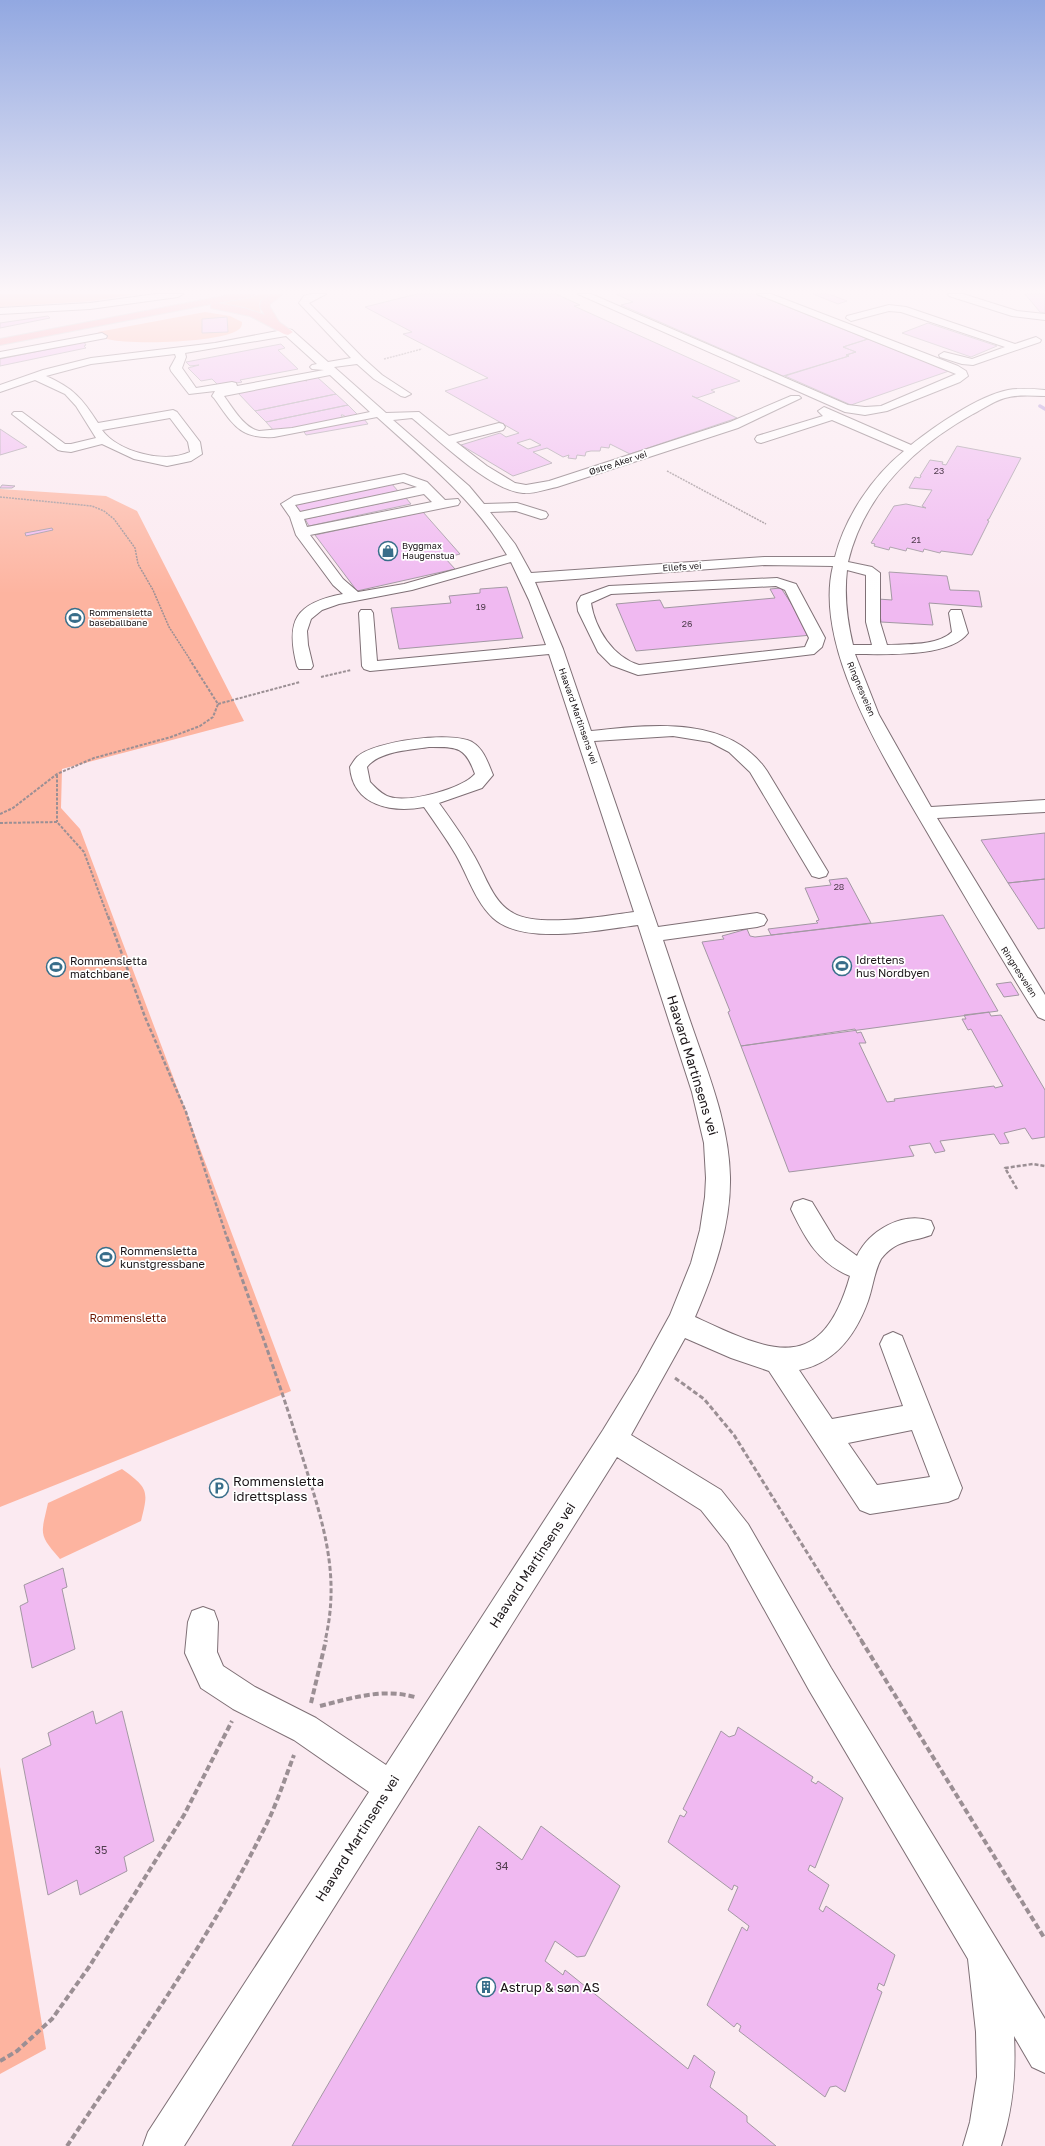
<svg xmlns="http://www.w3.org/2000/svg" width="1045" height="2146" font-family="'Golos Text',sans-serif">
	<style>
		.green { fill: #fdb4a0 }
		.lines { fill: none; stroke-linecap: round; stroke-linejoin: round }
		.stream { stroke: #b196d7; stroke-width: 3.5 }
		.building { fill: #f0b9f1; stroke: #a398a3; fill-rule: evenodd }
		.minor-casing { stroke: #7e6f75; stroke-width: 2 }
		.highway-casing { stroke: #d1d0d1; stroke-width: 2 }
		.path-far4 { stroke: #9b8f94; stroke-width: 1.5; stroke-dasharray: 2 1; stroke-linecap: butt }
		.path-far3 { stroke: #9b8f94; stroke-width: 2; stroke-dasharray: 3 1.5; stroke-linecap: butt }
		.path-far2 { stroke: #9b8f94; stroke-width: 2.5; stroke-dasharray: 4 2; stroke-linecap: butt }
		.path-far1 { stroke: #9b8f94; stroke-width: 3; stroke-dasharray: 5 2.5; stroke-linecap: butt }
		.path { stroke: #9b8f94; stroke-width: 4; stroke-dasharray: 6 3; stroke-linecap: butt }
		.minor { fill: #fff; fill-rule: evenodd }
		.highway { fill: #faa4ad; fill-rule: evenodd }
		.labels { text-anchor: middle; stroke-width: 3.5; stroke-linejoin: round; paint-order: stroke }
		.far-street-label { font-size: 9px; fill: #1a1417; stroke: #fff }
		.number-label { font-size: 9px; fill: #503d4e }
		.far-poi-label { font-size: 9px; fill: #1a1417; stroke: #fff; text-anchor: start }
		.poi-label { font-size: 11px; fill: #1a1417; stroke: #fff; text-anchor: start }
		.park-label { font-size: 11px; fill: #6f1600; stroke: #fff }
		.near-number-label { font-size: 11px; fill: #503d4e }
		.near-street-label { font-size: 13px; fill: #1a1417; stroke: #fff }
		.near-poi-label { font-size: 13px; fill: #1a1417; stroke: #fff; text-anchor: start }
	</style>
	<rect width="100%" height="100%" fill="#fbeaf1"/>
	<path class="green" d="M0,294H136L93,301L0,307Z
		M263,294H271L259,303L261,314L211,305Z
		M205,312L230,316L242,322C242,326 241,328 238,330C219,343 130,345 107,339C104,339 100,334 98,332Z
		M0,489L106,496L137,511L244,721L62,769L61,808L80,829L291,1391L0,1507Z
		M122,1469C148,1488 149,1490 141,1521L60,1559C38,1534 41,1535 48,1503Z
		M0,1767L46,2049L0,2074Z"/>
	<g class="lines">
		<path class="stream" d="M1040,406L1045,409"/>
	</g>
	<path class="building" d="M417,294H556L580,305L574,306L740,381L711,390L715,392L697,398L692,396L737,418L630,454L610,444L609,448L601,447L600,451H591L586,452L585,456L577,455L576,459L568,458L569,455L563,457L547,448L533,452L552,463L513,476L461,445L500,433L506,437L519,433L445,391L488,378L403,334L412,332L365,307ZM530,439L541,445L528,449L517,443Z
		M616,294H755L868,339L843,347L856,352L846,355L849,356L783,376L621,305L633,302Z
		M813,294H829L847,301L838,304Z
		M1025,294H1045V313L1040,312Z
		M48,316L50,318L0,328V323Z
		M227,317L228,332L202,333V319Z
		M928,323L997,346L971,357L902,333Z
		M868,339L949,371L851,405L785,376L849,356L846,355L856,352L843,347Z
		M84,342L86,345L84,346L86,348L0,366V359Z
		M281,344L285,348L278,350L298,369L240,380L242,382L219,386L212,379L201,381L188,368L199,365L190,366L186,362Z
		M317,377L336,394L255,411L238,393L303,380L307,381L305,379Z
		M336,394L348,405L266,422L255,411Z
		M348,405L358,415L346,417L343,415H341L343,418L275,432L266,422Z
		M364,419L368,424L306,435L303,430Z
		M0,429L27,447L0,455Z
		M957,446L1021,458L989,519L987,520L989,521L972,555L941,551L940,553L924,549L923,552L907,548L906,551L890,547L889,550L874,546L875,544L871,543L894,506L906,504L926,508L922,506L932,490L909,488L915,477L920,478L921,476H920L930,460L943,462L942,464L946,465Z
		M391,483L398,491L299,512L293,503Z
		M2,485L15,486L12,488H0Z
		M406,498L411,504L309,526L305,519Z
		M423,512L460,554L445,558L455,569L357,591L315,535Z
		M52,528L53,530L26,536L25,533Z
		M889,572L947,576L950,590L979,591L982,607L929,603L933,625L881,622L878,599L892,600Z
		M507,587L523,638L399,649L391,608L451,603L449,596L480,593V589Z
		M781,588L812,635L636,651L616,604L660,600L664,608L775,598L770,589Z
		M1045,833V879L1008,883L981,840Z
		M847,878L871,923L771,935L768,929L818,923L816,921L819,920L805,888L831,885L829,880Z
		M1045,879V928L1038,929L1008,883Z
		M943,915L998,1011L741,1046L728,1012L730,1011L702,942L724,939L722,936L747,929L750,936L755,937Z
		M1011,982L1019,995L1004,997L996,984Z
		M989,1012L991,1016L1001,1015L1045,1090V1137L1032,1139L1025,1128L1004,1133L1009,1143L1000,1144L994,1134L940,1141L945,1151L935,1153L930,1143L909,1146L914,1156L789,1172L741,1046L855,1029L857,1033L861,1032L866,1043H859L887,1102L895,1101L894,1099L994,1086L995,1088L1003,1086L971,1029L968,1030L962,1019H966L964,1015Z
		M63,1568L67,1587L62,1589L75,1649L32,1668L20,1606L28,1602L24,1585Z
		M93,1711L96,1724L122,1711L154,1841L124,1857L127,1871L80,1895L77,1880L48,1895L22,1759L51,1745L48,1733Z
		M738,1727L813,1777L811,1781L816,1784L818,1781L843,1798L815,1868L810,1865L808,1870L829,1885L819,1909L823,1912L826,1906L895,1955L884,1986L879,1983L877,1989L882,1992L845,2092L836,2086L830,2087L825,2097L739,2031L741,2026L737,2023L734,2027L707,2005L742,1927L747,1931L749,1926L728,1910L738,1887L734,1885L732,1890L668,1842L680,1815L684,1817L687,1812L683,1809L721,1731L729,1737L735,1735Z
		M479,1826L522,1860L541,1826L620,1886L585,1956L577,1957L555,1941L545,1961L563,1975L565,1970L688,2069L694,2055L715,2072L710,2087L747,2116V2122L776,2146H292Z"/>
	<g class="lines">
		<g class="minor-casing">
			<path id="minor" d="M156,294H183L178,297L90,309L0,314V308L90,303Z
				M311,294H326L309,303L363,358L382,375L411,394L405,397L401,396L374,379L357,364L334,367L386,413L419,412L449,436L499,423L503,424L505,427L503,430L456,442L487,466L515,483L526,485L549,481L730,422L791,396H799L801,398L738,428L557,487C546,489 534,494 523,493C489,490 439,440 412,418L393,420L469,486L484,504L517,503L546,512L548,515L546,518L541,519L516,511L490,512L515,544L531,573L764,557H835C845,517 872,477 904,451L832,420L761,443L757,442L755,439L757,436L823,416L818,411L824,407L911,445C935,426 978,396 1008,390C1020,388 1033,389 1045,390V396C1032,396 1018,394 1005,398C994,401 983,409 973,414C914,447 864,495 848,562L872,567L880,573V622L887,645C907,644 937,646 952,632L949,613L951,610H961L968,633C950,658 883,654 855,654L879,715L931,807L1045,800V812L937,818L1045,995V1020L1038,1017C1002,960 968,902 934,844C893,772 812,651 833,566L764,565L535,582L563,649L591,731C650,725 728,714 767,771L828,872L826,876L819,878L812,876L750,772L729,752L710,742L673,736L594,741L658,927L757,913L764,915L767,920L764,925L757,927L663,940C674,972 684,1004 695,1035C711,1081 729,1127 730,1177C731,1225 714,1273 695,1317C769,1351 821,1378 850,1276C818,1263 805,1238 791,1209L794,1202L803,1199L812,1202L835,1240L857,1256C869,1231 902,1211 931,1221L934,1228L931,1235C909,1243 897,1239 881,1259C874,1272 873,1287 868,1301C856,1334 836,1363 799,1370L832,1419L903,1406L880,1344L884,1336L893,1332L902,1336L962,1488L958,1498L948,1502L870,1514L860,1510L769,1371L731,1358L685,1338L631,1435L721,1490L748,1524L831,1668L1045,2019V2073L1032,2067L1014,2036C1016,2075 1013,2109 1001,2146H963L970,2122L977,2077L976,2032L968,1959L809,1690L728,1544L701,1510L617,1457L184,2146H143L148,2132L369,1792L294,1740L233,1709L201,1688L185,1653L188,1622L192,1611L203,1607L214,1611L218,1622L217,1652L223,1666L255,1687L316,1718L386,1765L603,1430L638,1373L670,1315L691,1263L700,1230L705,1197L706,1178L704,1143L692,1092L638,925C599,930 524,946 493,918C475,901 468,876 456,855C446,838 435,823 424,807C392,813 353,806 350,767C352,764 354,760 357,757C374,741 451,731 472,742C484,749 488,763 493,775L482,788L439,803C451,820 463,836 473,854C485,873 492,902 513,913C540,928 604,916 634,912L549,654L370,671L364,669L362,666L359,613L361,610H371L373,613L377,661L546,645L529,600L511,562L412,590L339,604L322,610L311,619L307,631L308,645L313,666L311,669H299L297,666C285,620 296,603 343,594L333,585L296,535L290,517L281,504L294,496L404,474L427,482L445,500L458,499L460,502L458,505L453,506L310,535L343,579L358,592L404,584L507,555C474,499 424,460 377,417L274,437C239,439 233,424 214,398L212,396L215,391L189,394L171,371L170,368L176,357L175,354L91,364L46,376C73,388 82,398 98,423L173,410L177,412L200,442L202,454L191,461L167,466L134,459L102,444L71,452L62,451L58,450L12,414L14,412H22L65,444H71L96,438L76,406L65,394L35,380L0,392V385L43,370L91,358L215,343L288,329L292,330L328,362L351,358L299,303L304,296ZM286,336L317,364L312,365L310,367L312,369L324,370L237,386L236,383L232,382L196,388L182,368L186,357L185,353ZM330,375L370,412L292,428L259,431C244,428 233,408 224,396ZM170,418L188,442L190,452C165,464 118,452 102,430ZM403,482L417,487L300,512L295,505ZM424,494L432,502L307,527L304,519ZM847,570L866,575V622L872,645H853C847,620 844,596 847,570ZM429,747C457,747 465,746 475,774C462,789 409,803 390,797C382,795 375,787 370,782L367,767C379,751 411,750 429,747ZM912,1430L930,1477L877,1485L848,1443Z
				M578,294H591L848,405L865,407L881,406L956,374L757,294H771L958,366L966,371L968,376L960,382L887,411L865,415L845,412Z
				M948,294H963L1017,311L1045,314V320L1012,316L949,296Z
				M889,305L906,307L1015,344L1036,337L1041,340L1040,342L973,365L962,364L940,357L939,355L944,352L972,359L1005,347L901,312L889,311L851,321L846,318L847,316Z
				M102,333L107,336L106,338L0,358V352Z
				M777,578L796,584L825,638L822,647L814,654L638,675L611,665L598,652L578,611L577,603L581,596L609,586ZM776,586L785,590L809,638L805,647L639,665C613,657 595,629 591,603L611,594Z"/>
		</g>
		<g class="highway-casing">
			<path id="highway" d="M234,294H255L250,297L217,303L244,308L265,315L260,307L261,301L271,294H283L270,304V307L279,322L293,332L288,335L284,334L250,316L211,308V304L0,345V339Z"/>
		</g>
		<path class="path-far4" d="M384,359L422,349
			M667,471L766,524
			M0,497L92,506L104,511L114,519L135,548L138,564L153,590L169,627L191,661"/>
		<path class="path-far3" d="M321,677L351,670
			M218,704L300,682
			M57,775V822
			M0,814L13,808L57,774L94,758L171,737L200,726L213,717L218,704L190,660
			M0,823L57,822L84,852L108,917"/>
		<path class="path-far2" d="M108,916L145,1017L186,1112L227,1238
			M1017,1189L1005,1168L1033,1164L1045,1166"/>
		<path class="path-far1" d="M227,1237C252,1307 278,1377 300,1449C320,1515 342,1570 325,1641
			M675,1378L704,1399L734,1435L862,1641"/>
		<path class="path" d="M861,1640L1045,1939
			M311,1703L326,1640
			M320,1706C352,1698 382,1688 415,1697
			M0,2061L17,2051L52,2019L89,1967L184,1815L232,1721
			M67,2146C135,2044 207,1943 262,1833C275,1809 284,1781 294,1755"/>
		<use href="#minor" class="minor"/>
		<use href="#highway" class="highway"/>
	</g>
	<linearGradient id="sky" x2="0" y2="1"><stop stop-color="#92a8e1"/><stop offset="0.49" stop-color="#fdf6f9"/><stop offset="1" stop-color="#fdf6f9" stop-opacity="0"/></linearGradient>
	<rect width="1045" height="594" fill="url(#sky)"/>
	<defs>
		<g id="shop-ring" transform="scale(1)"><circle r="9.5" fill="#fff" stroke="#386e8a" stroke-width="1.5"/><path d="M-5-2.5h2.3a2.7 3.5 0 0 1 5.4 0H5L5.5 6h-11ZM-1.5-2.5h3a1.5 2.3 0 0 0-3 0Z" fill="#386e8a"/></g>
		<g id="stadium-ring" transform="scale(1)"><circle r="9.5" fill="#fff" stroke="#386e8a" stroke-width="1.5"/><path d="M0-5a6.5 5 0 1 0 0 10a6.5 5 0 1 0 0-10ZM-3.5-1.8h7v3.6h-7Z" fill="#386e8a"/></g>
		<g id="parking-ring" transform="scale(1)"><circle r="9.5" fill="#fff" stroke="#386e8a" stroke-width="1.5"/><path d="M-3.5-5.5H1a3.5 3.5 0 0 1 0 7H-1V5.5H-3.5ZM-1-3.4V-.6H.8a1.4 1.4 0 0 0 0-2.8Z" fill="#386e8a"/></g>
		<g id="building-ring" transform="scale(1)"><circle r="9.5" fill="#fff" stroke="#386e8a" stroke-width="1.5"/><path d="M-4-6H4V6H1V3H-1V6H-4ZM-2.5-4.3h1.7v1.8h-1.7ZM.8-4.3h1.7v1.8H.8ZM-2.5-1h1.7V.8h-1.7ZM.8-1h1.7V.8H.8Z" fill="#386e8a"/></g>
	</defs>
	<g fill-rule="evenodd">
		<use href="#shop-ring" x="388" y="551"/>
		<use href="#stadium-ring" x="75" y="618"/>
		<use href="#stadium-ring" x="842" y="966"/>
		<use href="#stadium-ring" x="56" y="967"/>
		<use href="#stadium-ring" x="106" y="1257"/>
		<use href="#parking-ring" x="219" y="1488"/>
		<use href="#building-ring" x="486" y="1987"/>
	</g>
	<g class="labels">
		<g class="far-street-label">
			<text transform="translate(618 463) rotate(-18)" y="3">Østre Aker vei</text>
			<text transform="translate(682 567) rotate(-4)" y="3">Ellefs vei</text>
			<text transform="translate(861 689) rotate(67)" y="3">Ringnesveien</text>
			<text transform="translate(578 716) rotate(71)" y="3">Haavard Martinsens vei</text>
			<text transform="translate(1019 972) rotate(57)" y="3">Ringnesveien</text>
		</g>
		<g class="number-label">
			<text x="939" y="474">23</text>
			<text x="916" y="543">21</text>
			<text x="481" y="610">19</text>
			<text x="687" y="627">26</text>
			<text x="839" y="890">28</text>
		</g>
		<g class="far-poi-label">
			<text x="402" y="549">Byggmax<tspan x="402" dy="10">Haugenstua</tspan></text>
			<text x="89" y="616">Rommensletta<tspan x="89" dy="10">baseballbane</tspan></text>
		</g>
		<g class="poi-label">
			<text x="856" y="964">Idrettens<tspan x="856" dy="13">hus Nordbyen</tspan></text>
			<text x="70" y="965">Rommensletta<tspan x="70" dy="13">matchbane</tspan></text>
			<text x="120" y="1255">Rommensletta<tspan x="120" dy="13">kunstgressbane</tspan></text>
		</g>
		<g class="park-label">
			<text x="128" y="1322">Rommensletta</text>
		</g>
		<g class="near-number-label">
			<text x="101" y="1854">35</text>
			<text x="502" y="1870">34</text>
		</g>
		<g class="near-street-label">
			<text transform="translate(693 1065) rotate(73)" y="5">Haavard Martinsens vei</text>
			<text transform="translate(532 1565) rotate(-57)" y="5">Haavard Martinsens vei</text>
			<text transform="translate(357 1838) rotate(-58)" y="5">Haavard Martinsens vei</text>
		</g>
		<g class="near-poi-label">
			<text x="233" y="1486">Rommensletta<tspan x="233" dy="15">idrettsplass</tspan></text>
			<text x="500" y="1992">Astrup &amp; søn AS</text>
		</g>
	</g>
</svg>
